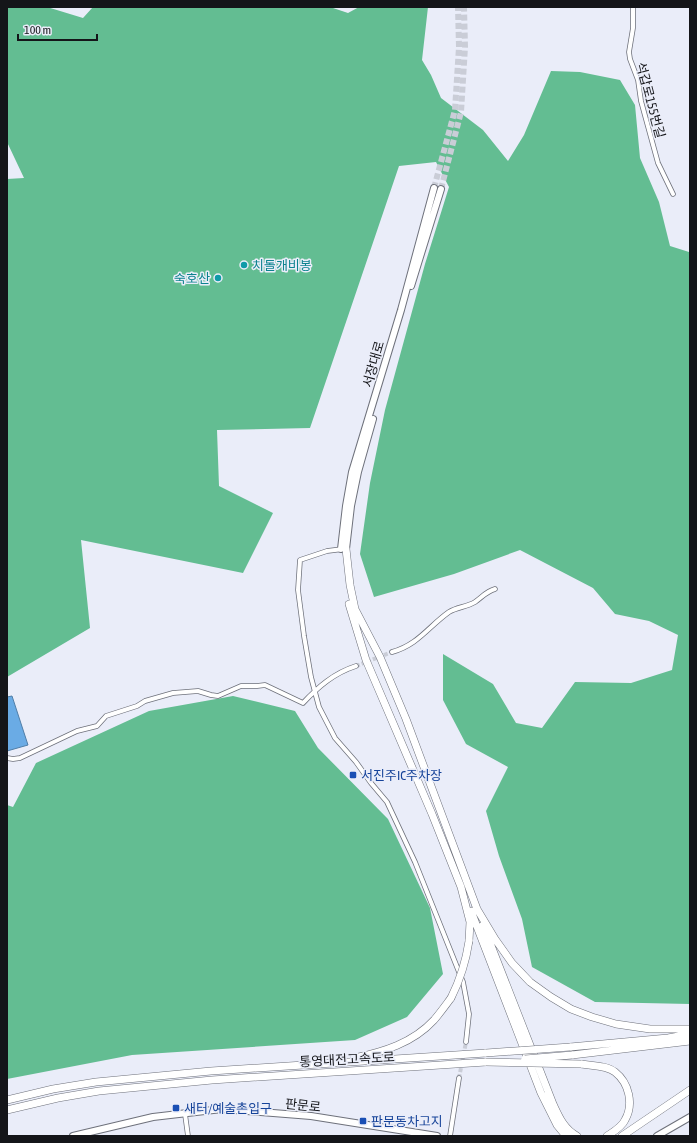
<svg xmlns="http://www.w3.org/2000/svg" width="697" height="1143" font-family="'Asap Condensed','Noto Sans KR',sans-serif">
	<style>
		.forest { fill: #63bd92 }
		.water { fill: #6aabe5; stroke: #507ea8 }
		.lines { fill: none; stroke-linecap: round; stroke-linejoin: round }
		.street-tunnel { stroke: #cacdd7; stroke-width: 4; stroke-dasharray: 4 2; stroke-linecap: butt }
		.secondary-tunnel { stroke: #cacdd7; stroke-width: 6; stroke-dasharray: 6 3; stroke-linecap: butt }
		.street-casing { stroke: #6e717b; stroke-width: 5.5 }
		.secondary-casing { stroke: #6e717b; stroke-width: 8 }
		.highway-casing { stroke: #6e717b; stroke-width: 8 }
		.street { stroke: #fff; stroke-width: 4 }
		.secondary { stroke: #fff; stroke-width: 6 }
		.highway { stroke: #fff; stroke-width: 7 }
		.highway-bridge-casing { stroke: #6e717b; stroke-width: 8; stroke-linecap: butt }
		.highway-bridge { stroke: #fff; stroke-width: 7 }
		.culture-dot { fill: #0f9aa8; stroke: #eaedf9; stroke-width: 1.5 }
		.transit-dot { fill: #1a4fb4; stroke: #eaedf9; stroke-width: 1.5 }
		.labels { text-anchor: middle; stroke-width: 3; stroke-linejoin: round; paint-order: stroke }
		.street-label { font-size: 13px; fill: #141519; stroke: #eaedf9 }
		.culture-label { font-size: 13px; fill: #0d838f; stroke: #eaedf9; text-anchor: start }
		.transit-label { font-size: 13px; fill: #164399; stroke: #eaedf9; text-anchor: start }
	</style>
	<rect width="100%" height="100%" fill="#eaedf9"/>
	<path class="forest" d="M7,7H47L83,18L93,7H330L348,13L359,7H428L422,60L431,75L441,98L483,130L508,161L524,135L551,71L580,72L620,80L635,105L640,158L659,202L670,246L689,252H690V1004L595,1002L532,967L522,919L499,856L486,811L508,767L466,744L443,700V654L493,684L516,723L542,728L575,682L631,683L672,670L678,635L649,621L615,614L593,588L520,550L454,574L374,597L360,554L370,483L385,410L425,264L449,187L436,162L399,166L310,428L217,430L219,486L273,513L243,573L81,540L90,628L7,677V179L24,178L7,142Z
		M233,696L295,711L318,748L388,819L430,908L443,974L407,1017L355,1040L132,1055L7,1079V805L13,807L36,763L149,711Z"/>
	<path class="water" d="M12,696L28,745L7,751V697Z"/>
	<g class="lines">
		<path class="street-tunnel" d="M356,666L392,652
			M459,1078L466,1042"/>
		<path class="secondary-tunnel" d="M434,188L455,110L459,47L458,7
			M441,189L461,112L465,47L464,7"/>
		<g class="street-casing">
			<path id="street" d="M633,7V28L629,52L630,59L638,80L641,101L658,163L673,194
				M343,549L327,551L300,560L298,590L304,636L311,677L319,707L335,738L356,762L371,783L387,802L415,862L463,982L469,1014L466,1042
				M392,652C418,645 429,626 449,612C457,607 467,607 475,602C482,597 487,591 495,589
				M7,758L13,759L20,758L77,731L97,726L106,716L137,706L145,701L173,693L198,691L211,695L218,696L241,686H257L265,685L303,703C318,687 334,673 356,666
				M185,1114L188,1136
				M450,1136L459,1078"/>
		</g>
		<g class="secondary-casing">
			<path id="secondary" d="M411,286L441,189
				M341,549L346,506L352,472L401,310L434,188
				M346,549L351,506L358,472L373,419
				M73,1136L153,1117L222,1109L311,1116L437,1136
				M657,1136L690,1117"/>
		</g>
		<g class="highway-casing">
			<path id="highway" d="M346,549L350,585L355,609L380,657L406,719L477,909L495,939L512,963L530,982L551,997L571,1009L592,1017L616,1024L650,1029H690
				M349,604L366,660L432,814L461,887L470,922L469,941
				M471,911L541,1093L557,1125L566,1136
				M483,925L553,1104C559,1117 564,1129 577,1136
				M570,1047L668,1038L690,1034
				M572,1055L690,1041
				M354,1058C383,1052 413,1043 434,1020C440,1013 445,1006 451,998
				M581,1064C592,1066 606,1065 615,1072C629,1083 634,1104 625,1120C622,1127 613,1132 607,1136
				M7,1100L53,1089L96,1082L211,1071L486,1053
				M7,1110L58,1098L99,1091L212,1080L486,1062
				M622,1136L690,1090"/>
		</g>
		<use href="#street" class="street"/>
		<use href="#secondary" class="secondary"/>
		<use href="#highway" class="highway"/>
		<g class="highway-bridge-casing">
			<path id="highway-bridge" d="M451,998C460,980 466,961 469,941
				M486,1053L570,1047
				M525,1059L572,1055
				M486,1062L581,1064"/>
		</g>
		<use href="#highway-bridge" class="highway-bridge"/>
	</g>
	<g class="culture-dot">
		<circle cx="244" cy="265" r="4"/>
		<circle cx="218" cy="278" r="4"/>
	</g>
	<g class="transit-dot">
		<rect x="349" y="771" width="8" height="8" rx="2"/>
		<rect x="172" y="1104" width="8" height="8" rx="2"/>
		<rect x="359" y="1117" width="8" height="8" rx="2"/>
	</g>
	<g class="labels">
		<g class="street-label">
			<text transform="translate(651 100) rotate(75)" y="5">석갑로155번길</text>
			<text transform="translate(373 364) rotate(-74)" y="5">서장대로</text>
			<text transform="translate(347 1059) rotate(-3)" y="5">통영대전고속도로</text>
			<text transform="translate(303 1105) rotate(6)" y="5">판문로</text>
		</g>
		<g class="culture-label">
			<text x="252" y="270">치돌개비봉</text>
			<text x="210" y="283" text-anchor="end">숙호산</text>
		</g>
		<g class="transit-label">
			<text x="361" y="780">서진주IC주차장</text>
			<text x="184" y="1113">새터/예술촌입구</text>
			<text x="371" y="1126">판문동차고지</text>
		</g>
	</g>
	<rect width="697" height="1143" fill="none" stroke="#141519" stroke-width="16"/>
	<path d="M18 34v6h79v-6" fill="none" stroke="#141519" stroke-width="2"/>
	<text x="24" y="34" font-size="12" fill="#141519" stroke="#eaedf9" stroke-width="3" paint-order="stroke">100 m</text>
</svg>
